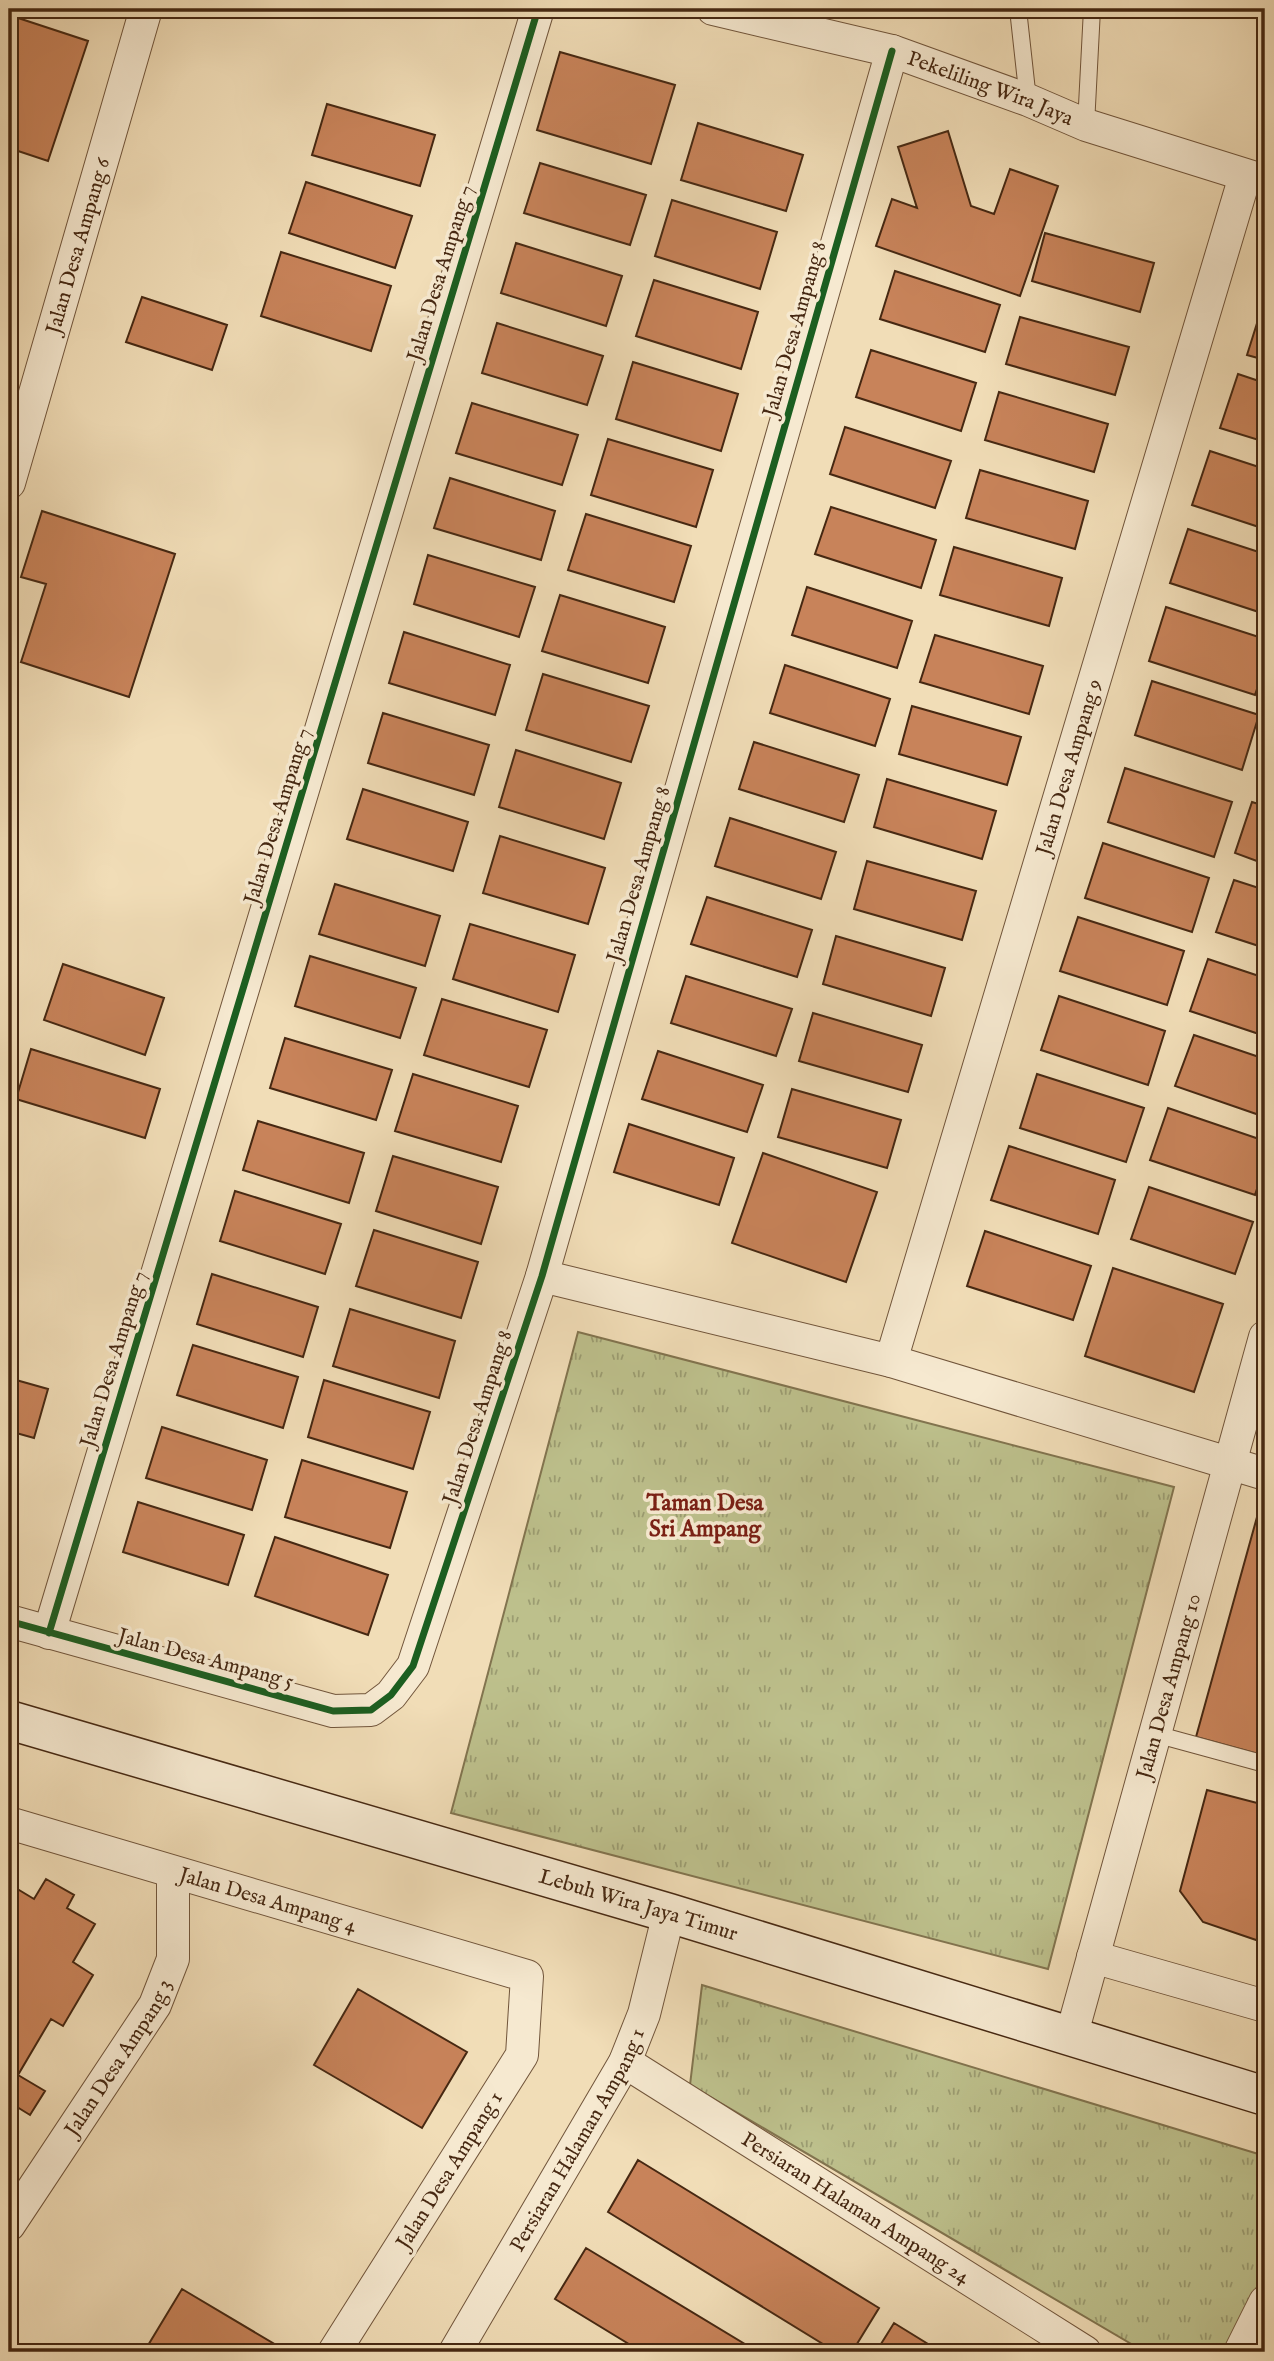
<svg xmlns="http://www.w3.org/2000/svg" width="1274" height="2361" font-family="'IM FELL English',serif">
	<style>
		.grass { fill: url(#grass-tufts); stroke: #82744f; stroke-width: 2 }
		.building { fill: #c8835a; stroke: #462812; stroke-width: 2 }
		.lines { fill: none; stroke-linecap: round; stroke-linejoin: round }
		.lane-casing { stroke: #71553b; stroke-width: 18 }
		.street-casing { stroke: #71553b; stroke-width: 34 }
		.secondary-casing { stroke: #462812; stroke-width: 41 }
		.lane { stroke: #f6e9d0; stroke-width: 16 }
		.street { stroke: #f6e9d0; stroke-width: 32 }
		.secondary { stroke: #f6e9d0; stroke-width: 38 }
		.cycleway-casing { stroke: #f6e9d0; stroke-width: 11 }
		.cycleway { stroke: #1b5e20; stroke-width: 7 }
		.labels { text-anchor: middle; stroke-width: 7; stroke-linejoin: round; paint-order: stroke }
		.street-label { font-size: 21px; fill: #462812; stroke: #f6e9d0 }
		.neighbourhood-label { font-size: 23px; font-weight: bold; fill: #7a1f14; stroke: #f6e9d0 }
	</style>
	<defs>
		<pattern id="grass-tufts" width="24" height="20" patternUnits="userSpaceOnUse" patternTransform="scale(1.75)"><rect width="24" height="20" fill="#bdc08c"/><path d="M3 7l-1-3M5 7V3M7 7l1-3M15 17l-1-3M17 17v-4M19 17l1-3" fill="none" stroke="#9b9c71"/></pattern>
	</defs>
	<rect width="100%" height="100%" fill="#f1ddb7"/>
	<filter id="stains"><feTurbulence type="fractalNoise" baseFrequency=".00286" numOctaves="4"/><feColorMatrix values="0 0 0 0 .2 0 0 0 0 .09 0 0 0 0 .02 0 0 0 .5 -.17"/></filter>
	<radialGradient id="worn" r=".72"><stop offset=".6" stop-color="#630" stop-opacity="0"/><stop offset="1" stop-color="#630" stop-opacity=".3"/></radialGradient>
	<path class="grass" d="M578,1332L1174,1487L1048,1969L451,1813Z
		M702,1985L1265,2156V2281L1227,2352H1145L690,2085Z"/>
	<path class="building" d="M9,15L88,41L48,161L9,148Z
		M560,52L675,85L651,164L537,130Z
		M327,104L435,135L420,186L312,155Z
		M698,123L803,155L786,211L681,180Z
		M948,131L971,206L994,214L1010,169L1058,186L1020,296L876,246L892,199L917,208L898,147Z
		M540,163L646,195L630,245L524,213Z
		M306,182L412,216L395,268L289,233Z
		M672,200L777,232L760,289L655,256Z
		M1045,233L1154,263L1140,312L1032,281Z
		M516,243L622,276L606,326L501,293Z
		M281,252L391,286L371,351L261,316Z
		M895,271L1000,305L985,352L880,319Z
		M654,280L758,312L741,369L636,336Z
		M142,297L227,325L212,370L126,342Z
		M1264,301H1265V360L1247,355Z
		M1020,317L1129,347L1115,395L1006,364Z
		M497,323L603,356L587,405L482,373Z
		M871,350L976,383L961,431L856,397Z
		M633,362L738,394L721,451L616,419Z
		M1238,374L1265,383V442L1220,428Z
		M999,392L1108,424L1094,472L985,440Z
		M472,403L578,435L562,485L456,453Z
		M845,427L951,461L935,508L830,474Z
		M608,439L713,470L696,527L591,495Z
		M1210,451L1265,469V529L1192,505Z
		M980,470L1088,501L1075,549L966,518Z
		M450,478L555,511L541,560L434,528Z
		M831,507L936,540L921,588L815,554Z
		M42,511L175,554L129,697L21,662L46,584L21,577Z
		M586,514L691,546L674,602L568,570Z
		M1188,529L1265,554V614L1170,583Z
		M954,547L1062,578L1049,626L940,595Z
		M428,555L535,587L519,637L414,604Z
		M807,587L912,621L897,668L792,635Z
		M560,595L665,627L648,683L542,651Z
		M1166,607L1265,639V665L1255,695L1149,661Z
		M404,632L510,665L495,715L389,683Z
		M935,635L1043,666L1029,714L920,682Z
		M785,665L890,699L875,746L770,713Z
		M543,674L649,706L631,762L526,730Z
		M1152,681L1259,715L1242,770L1135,735Z
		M912,706L1021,737L1007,785L899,754Z
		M383,713L489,745L474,795L368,763Z
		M754,742L859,775L844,822L739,789Z
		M516,750L621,783L604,839L499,807Z
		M1125,768L1232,802L1214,857L1108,822Z
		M887,779L996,811L982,859L874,827Z
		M363,789L468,822L453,871L347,839Z
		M1252,802L1265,806V864L1235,853Z
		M730,818L836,852L821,899L715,866Z
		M500,836L605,868L588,924L483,893Z
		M1103,843L1209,878L1192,932L1085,898Z
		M867,861L976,891L962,940L854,909Z
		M1234,880L1265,890V948L1216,932Z
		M335,884L440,916L425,966L319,934Z
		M707,897L812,930L797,977L691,944Z
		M1078,917L1184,951L1167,1005L1060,971Z
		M470,924L575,955L558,1012L453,979Z
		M836,936L945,968L931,1016L823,984Z
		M310,956L416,988L400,1038L295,1006Z
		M1208,959L1265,978V1036L1190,1011Z
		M63,964L164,998L145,1055L44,1020Z
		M686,976L792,1009L776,1056L671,1023Z
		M1059,996L1165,1031L1148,1085L1041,1050Z
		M442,999L547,1030L529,1087L424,1055Z
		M813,1013L922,1045L908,1092L799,1061Z
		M1194,1035L1265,1059V1117L1175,1086Z
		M285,1038L392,1070L376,1120L270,1088Z
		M31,1049L160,1089L145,1138L16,1099Z
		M658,1051L763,1085L747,1132L642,1099Z
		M413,1074L518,1106L501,1162L395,1131Z
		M1037,1074L1144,1108L1126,1162L1020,1128Z
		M792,1089L901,1120L887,1168L778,1137Z
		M1168,1108L1265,1141V1164L1255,1195L1150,1160Z
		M258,1121L364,1153L349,1203L243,1170Z
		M629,1124L734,1158L719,1205L614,1172Z
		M1009,1146L1115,1180L1098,1234L991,1200Z
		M763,1153L877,1192L846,1282L732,1243Z
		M393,1156L498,1187L481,1244L376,1211Z
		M1149,1187L1253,1222L1235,1274L1131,1239Z
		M235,1191L341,1224L325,1274L220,1241Z
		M374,1230L478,1262L461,1318L356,1286Z
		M985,1231L1091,1266L1073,1320L967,1286Z
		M1113,1268L1223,1304L1194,1392L1085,1356Z
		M212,1274L318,1307L303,1357L197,1324Z
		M350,1309L455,1341L439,1398L333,1366Z
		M193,1345L298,1377L283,1428L177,1395Z
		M9,1378L48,1389L34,1438L9,1431Z
		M324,1380L430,1412L413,1469L308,1437Z
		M162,1427L267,1460L252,1510L146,1478Z
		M302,1460L407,1492L390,1548L285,1517Z
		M138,1502L244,1535L228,1585L123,1552Z
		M1257,1517L1265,1520V1756L1196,1737Z
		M275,1537L388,1575L368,1635L255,1596Z
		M1207,1790L1265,1805V1943L1203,1922L1180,1891Z
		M46,1879L74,1895L67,1908L95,1924L73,1962L93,1975L63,2026L51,2019L18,2075L45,2091L30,2115L9,2102V1884L34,1899Z
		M358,1989L467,2052L422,2128L314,2065Z
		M638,2160L879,2308L852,2352H836L608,2212Z
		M586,2248L758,2352H642L555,2299Z
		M182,2289L288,2352H155L147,2347Z
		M894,2323L941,2352H876Z"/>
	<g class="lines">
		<g class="lane-casing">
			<path id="lane" d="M1018,9L1028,100
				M1086,125L1092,9
				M1155,1734L1265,1764"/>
		</g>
		<g class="street-casing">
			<g id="street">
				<path id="s1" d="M713,9L892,51L1028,100L1086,125L1265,181"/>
				<path id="s2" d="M9,483L146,9"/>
				<path d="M542,1276L891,1361L1265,1474"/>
				<path id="s3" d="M891,1361L1245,176"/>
				<path d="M9,1621L333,1711L371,1710L391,1695L413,1666L542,1276L892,51"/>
				<path d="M49,1633L538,9"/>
				<path id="s4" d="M9,1823L527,1976L522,2055L334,2352"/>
				<path d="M1093,1957L1265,2006"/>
				<path id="s5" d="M1071,2037L1265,1337"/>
				<path id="s6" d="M625,2062L1085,2352"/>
				<path id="s7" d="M9,2225L155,2005L173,1959V1873"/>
				<path id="s8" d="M455,2352L625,2062L644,2014L669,1913"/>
				<path d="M1240,2352L1265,2302"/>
			</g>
		</g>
		<g class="secondary-casing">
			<g id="secondary">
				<path id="s9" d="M9,1720L669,1913L1265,2096"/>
			</g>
		</g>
		<use href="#lane" class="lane"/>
		<use href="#street" class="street"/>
		<use href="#secondary" class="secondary"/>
		<g class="cycleway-casing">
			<path id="cycleway" d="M9,1621L333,1711L371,1710L391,1695L413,1666L542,1276L892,51
				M49,1633L538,9"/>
		</g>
		<use href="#cycleway" class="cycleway"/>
	</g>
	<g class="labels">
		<g class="street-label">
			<text dy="7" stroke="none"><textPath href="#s1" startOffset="289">Pekeliling Wira Jaya</textPath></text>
			<text dy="7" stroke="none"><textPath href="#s2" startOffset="247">Jalan Desa Ampang 6</textPath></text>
			<text transform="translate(440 273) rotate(-73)" y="7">Jalan Desa Ampang 7</text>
			<text transform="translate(794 329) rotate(-74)" y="7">Jalan Desa Ampang 8</text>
			<text dy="7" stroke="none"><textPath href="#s3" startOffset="620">Jalan Desa Ampang 9</textPath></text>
			<text transform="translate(277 816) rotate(-73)" y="7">Jalan Desa Ampang 7</text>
			<text transform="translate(638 874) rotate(-74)" y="7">Jalan Desa Ampang 8</text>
			<text transform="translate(113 1359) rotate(-73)" y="7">Jalan Desa Ampang 7</text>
			<text transform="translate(477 1417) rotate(-72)" y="7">Jalan Desa Ampang 8</text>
			<text transform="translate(206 1658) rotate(15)" y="7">Jalan Desa Ampang 5</text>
			<text dy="7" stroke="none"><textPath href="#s5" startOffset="364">Jalan Desa Ampang 10</textPath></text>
			<text dy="7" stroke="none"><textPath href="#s4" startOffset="270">Jalan Desa Ampang 4</textPath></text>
			<text dy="7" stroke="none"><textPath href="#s9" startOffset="656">Lebuh Wira Jaya Timur</textPath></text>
			<text dy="7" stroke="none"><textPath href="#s7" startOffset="200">Jalan Desa Ampang 3</textPath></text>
			<text dy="7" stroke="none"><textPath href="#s8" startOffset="245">Persiaran Halaman Ampang 1</textPath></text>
			<text transform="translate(449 2170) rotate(-58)" y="7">Jalan Desa Ampang 1</text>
			<text dy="7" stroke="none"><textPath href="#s6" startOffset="273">Persiaran Halaman Ampang 24</textPath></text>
		</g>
		<g class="neighbourhood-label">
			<text x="705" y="1510">Taman Desa<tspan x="705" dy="26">Sri Ampang</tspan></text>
		</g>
	</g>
	<rect width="1274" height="2361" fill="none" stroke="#f1ddb7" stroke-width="35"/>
	<rect x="10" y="10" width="1253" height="2340" fill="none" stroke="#462812" stroke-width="3.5"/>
	<rect x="18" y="18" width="1239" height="2326" fill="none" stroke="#462812" stroke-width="2"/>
	<rect width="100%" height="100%" filter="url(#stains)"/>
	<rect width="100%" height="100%" fill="url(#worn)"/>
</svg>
